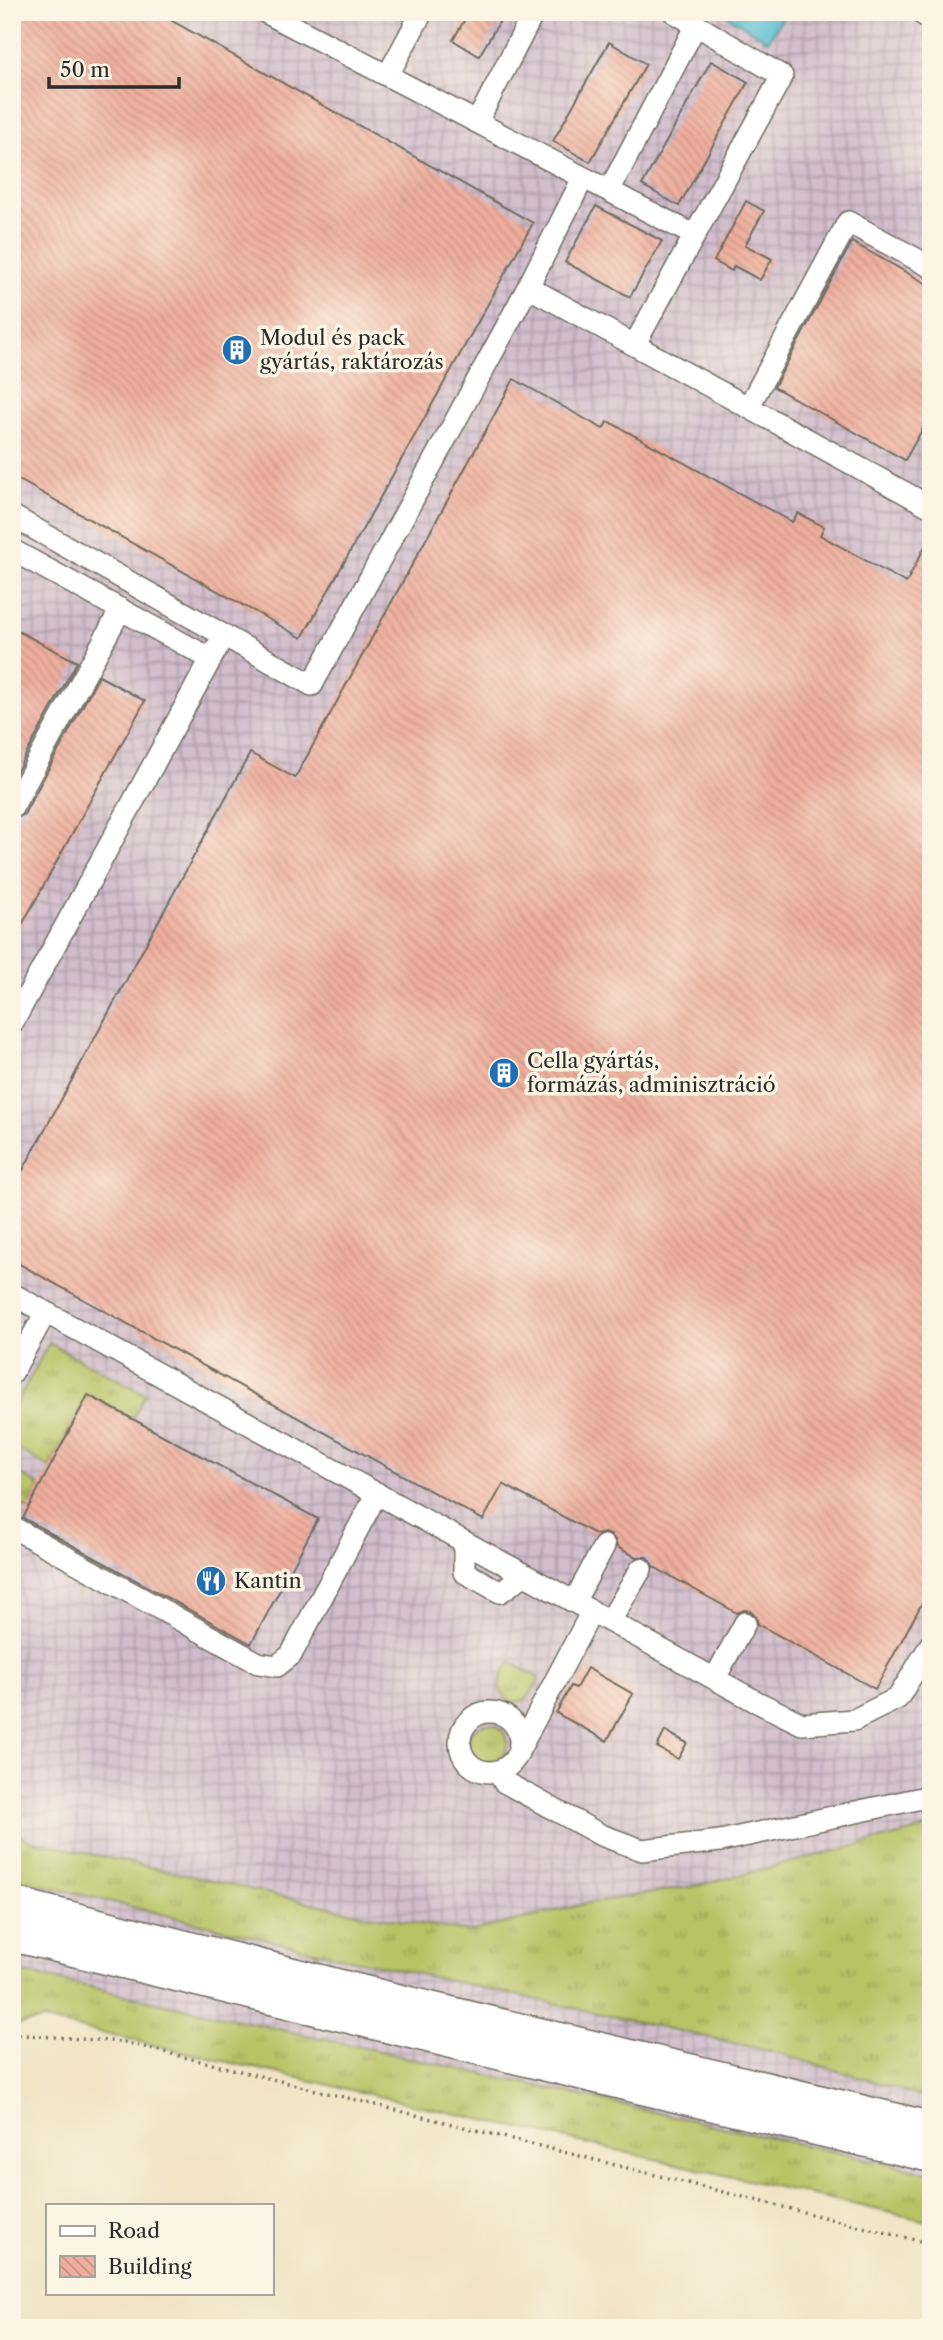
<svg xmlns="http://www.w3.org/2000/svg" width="943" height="2340" font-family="'Libre Caslon Text',serif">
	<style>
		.industrial { fill: url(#industrial-grid) }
		.grass { fill: url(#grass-tufts); stroke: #717748; stroke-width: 2 }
		.water { fill: #54bed1; stroke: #40747e; stroke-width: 2 }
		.building { fill: url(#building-back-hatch) }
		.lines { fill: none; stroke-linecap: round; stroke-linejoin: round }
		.minor-casing { stroke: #706c61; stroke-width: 24 }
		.highway-casing { stroke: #706c61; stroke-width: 35 }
		.path { stroke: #706c61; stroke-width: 3.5; stroke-dasharray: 2 5; stroke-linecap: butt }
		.minor { stroke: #fff; stroke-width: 21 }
		.highway { stroke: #fff; stroke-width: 32 }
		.labels { text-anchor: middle; stroke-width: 7; stroke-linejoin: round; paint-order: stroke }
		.poi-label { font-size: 21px; fill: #2b2b2b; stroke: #fcf5e5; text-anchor: start }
	</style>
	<defs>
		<pattern id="industrial-grid" width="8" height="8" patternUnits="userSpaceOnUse" patternTransform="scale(1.75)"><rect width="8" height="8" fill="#d1bdcc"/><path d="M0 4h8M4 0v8" fill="none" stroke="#aa9aa6"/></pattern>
		<pattern id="grass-tufts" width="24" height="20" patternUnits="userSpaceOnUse" patternTransform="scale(1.75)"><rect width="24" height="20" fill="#b7c365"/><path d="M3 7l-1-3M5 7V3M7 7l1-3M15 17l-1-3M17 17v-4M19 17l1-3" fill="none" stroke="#959f53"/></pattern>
		<pattern id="building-back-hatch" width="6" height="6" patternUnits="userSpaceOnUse" patternTransform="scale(1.75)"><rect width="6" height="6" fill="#f0af9e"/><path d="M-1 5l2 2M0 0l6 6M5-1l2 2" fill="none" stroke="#c38f81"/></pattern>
	</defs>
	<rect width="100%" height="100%" fill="#fcf5e5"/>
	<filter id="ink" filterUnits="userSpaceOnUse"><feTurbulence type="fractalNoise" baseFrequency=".0143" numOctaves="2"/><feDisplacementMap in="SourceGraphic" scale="14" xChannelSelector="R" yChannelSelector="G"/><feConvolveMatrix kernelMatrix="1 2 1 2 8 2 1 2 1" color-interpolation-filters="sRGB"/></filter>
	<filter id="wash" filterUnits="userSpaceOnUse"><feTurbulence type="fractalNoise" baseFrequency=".00686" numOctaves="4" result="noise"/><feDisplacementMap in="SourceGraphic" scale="28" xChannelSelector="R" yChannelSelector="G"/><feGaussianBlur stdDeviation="1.57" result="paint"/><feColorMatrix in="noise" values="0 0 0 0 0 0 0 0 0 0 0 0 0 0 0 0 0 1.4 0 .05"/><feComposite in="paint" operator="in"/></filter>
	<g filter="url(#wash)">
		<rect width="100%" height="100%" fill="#f0e4c5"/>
		<path class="industrial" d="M12,12H931V2210L12,1993Z"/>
		<path class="grass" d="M49,1343L145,1394L133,1419L88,1395L49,1467L12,1445V1411Z
			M18,1473L40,1486L27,1509L12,1500V1483Z
			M510,1662L539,1678C532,1693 526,1706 508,1701L499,1688L501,1677Z
			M469 1743a19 19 0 1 1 38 0a19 19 0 1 1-38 0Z
			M931,1827V2099L779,2053L319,1952L12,1878V1832L32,1841L362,1914L469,1932L588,1903L696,1886Z
			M12,1970L931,2173V2222L44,2020L12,2026Z"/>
		<path class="water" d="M721,12H786L768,41Z"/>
		<g id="blocks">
			<path class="building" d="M12,12H156L533,223L302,638L12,476Z
				M469,12H505L479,56L453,40Z
				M609,42L646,64L590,162L553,141Z
				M711,61L748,82L679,206L642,185Z
				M746,201L764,211L745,245L772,259L760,280L734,266L732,271L714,261Z
				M596,206L662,241L630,297L565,262Z
				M852,242L931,286V414L905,460L774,387Z
				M514,379L603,429L608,421L792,522L798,513L824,527L820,535L906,583L931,535V1587L875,1689L758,1624L756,1617L751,1611L744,1610L737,1613L654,1567L647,1557H636L617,1547L615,1540L611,1535L604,1533L597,1535L503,1484L483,1520L12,1260V1190L250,753L295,778Z
				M12,628L77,662L12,780Z
				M99,676L145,701L12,943V821L24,814Z
				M88,1395L318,1519L251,1644L23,1518Z
				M587,1668L633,1694L607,1741L556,1713L571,1686L576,1688Z
				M665,1731L687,1743L678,1759L657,1747Z"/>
		</g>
	</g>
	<g filter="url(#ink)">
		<use href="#blocks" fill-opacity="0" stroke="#706c61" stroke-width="2"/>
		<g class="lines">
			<g class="minor-casing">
				<path id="minor" d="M265,12L694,235
					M920,12L931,20
					M388,75L422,12
					M477,122L534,12
					M609,191L696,25
					M528,287L931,507
					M635,344L782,76L674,12
					M749,406L848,222L931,267
					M12,516L312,685L528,287L583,178
					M12,550L211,659
					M12,808L121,609
					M12,1024L224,635
					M12,1294L757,1702L802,1724L854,1720L898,1698L931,1644
					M12,1373L46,1312
					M12,1527L258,1663L277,1666L291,1655L377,1493
					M464,1542V1572L500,1592L524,1575
					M574,1602L604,1546
					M610,1621L641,1569
					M715,1678L745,1623
					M460 1742a30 30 0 1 1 60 0a30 30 0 1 1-60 0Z
					M520,1748L592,1611
					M498,1772L504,1782L601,1835L642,1850L720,1841L931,1796"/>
			</g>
			<g class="highway-casing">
				<path id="highway" d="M12,1903L384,1997L931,2128
					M12,1935L621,2083L931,2156"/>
			</g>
			<path class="path" d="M12,2034L124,2042L931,2244"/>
			<use href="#minor" class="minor"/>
			<use href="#highway" class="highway"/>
		</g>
	</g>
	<defs>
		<g id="building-disc" transform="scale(1.575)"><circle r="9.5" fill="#1f6fb2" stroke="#fcf5e5"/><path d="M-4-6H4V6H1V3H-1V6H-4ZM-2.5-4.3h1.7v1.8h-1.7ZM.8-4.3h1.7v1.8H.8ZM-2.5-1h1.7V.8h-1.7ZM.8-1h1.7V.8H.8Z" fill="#fff"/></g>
		<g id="restaurant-disc" transform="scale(1.575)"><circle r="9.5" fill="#1f6fb2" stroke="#fcf5e5"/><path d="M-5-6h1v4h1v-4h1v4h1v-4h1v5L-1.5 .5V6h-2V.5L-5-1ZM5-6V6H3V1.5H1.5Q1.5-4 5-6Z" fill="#fff"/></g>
	</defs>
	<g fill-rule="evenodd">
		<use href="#building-disc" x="237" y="350"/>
		<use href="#building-disc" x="504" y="1073"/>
		<use href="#restaurant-disc" x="211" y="1581"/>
	</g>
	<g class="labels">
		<g class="poi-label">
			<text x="260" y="345">Modul és pack<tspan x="260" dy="24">gyártás, raktározás</tspan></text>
			<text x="527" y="1068">Cella gyártás,<tspan x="527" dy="24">formázás, adminisztráció</tspan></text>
			<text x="234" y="1588">Kantin</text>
		</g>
	</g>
	<rect width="943" height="2340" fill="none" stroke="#fcf5e5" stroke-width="42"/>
	<rect x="46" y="2204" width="228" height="91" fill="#fcf5e5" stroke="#a8a49b" stroke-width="2"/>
	<rect x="60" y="2226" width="35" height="10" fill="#ffffff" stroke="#a8a49b" stroke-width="2"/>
	<text x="108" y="2238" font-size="21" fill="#2b2b2b">Road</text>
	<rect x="60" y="2256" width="35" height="21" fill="url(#building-back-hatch)" stroke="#a8a49b" stroke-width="2"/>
	<text x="108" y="2274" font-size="21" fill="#2b2b2b">Building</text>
	<path d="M49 77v10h130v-10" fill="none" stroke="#2b2b2b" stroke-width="3.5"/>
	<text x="60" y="77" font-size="21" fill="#2b2b2b" stroke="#fcf5e5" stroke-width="5" paint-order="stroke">50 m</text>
</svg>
